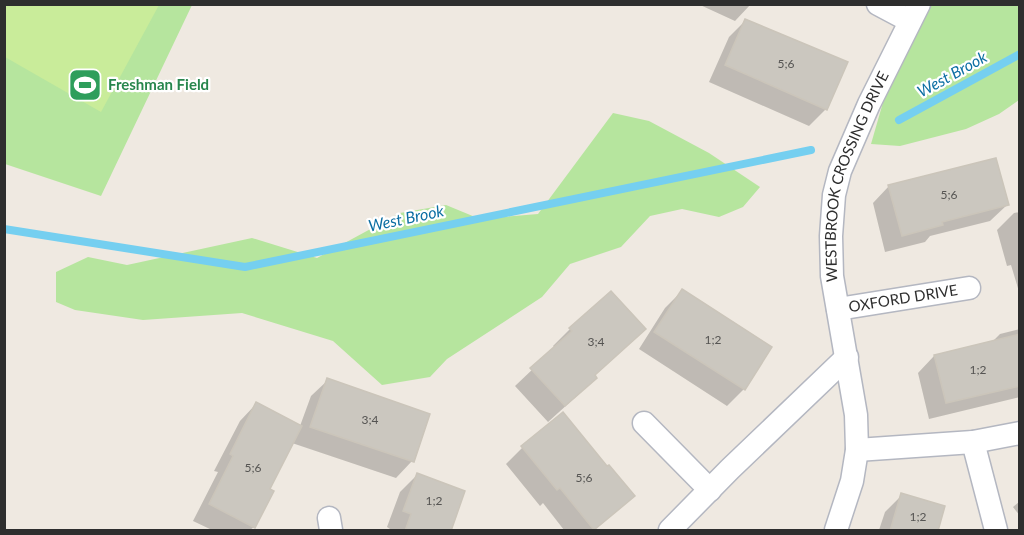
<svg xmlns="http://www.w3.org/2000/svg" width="1024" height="535" font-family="Lato,sans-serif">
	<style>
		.green { fill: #b6e59e }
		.pitch { fill: #c9ec9a }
		.shadow { fill: #0003 }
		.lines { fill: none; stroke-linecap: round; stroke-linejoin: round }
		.stream { stroke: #75cff0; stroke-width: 8 }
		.building { fill: #cbc7bf; stroke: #cbc5ba; stroke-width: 1.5 }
		.minor-casing { stroke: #b4b7c1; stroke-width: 25 }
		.minor { stroke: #fff; stroke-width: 22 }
		.labels { text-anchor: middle; stroke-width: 4.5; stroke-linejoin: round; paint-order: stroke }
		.number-label { font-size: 12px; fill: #555452 }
		.leisure-label { font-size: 15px; font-weight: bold; fill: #27864d; stroke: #fff; text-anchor: start }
		.street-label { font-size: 15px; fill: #2e2e2e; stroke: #fff }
		.water-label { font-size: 16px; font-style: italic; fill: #0d6fa3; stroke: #fff }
	</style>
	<rect width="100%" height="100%" fill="#efe9e1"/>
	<path class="green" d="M5,5H192L101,196L5,164Z
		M930,5H1019V100L999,114L966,129L900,146L871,144L897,54Z
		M613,113L649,121L709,153L760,187L743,207L719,217L682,209L650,216L621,247L570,264L542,297L447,359L430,377L382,385L333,341L242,313L143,320L75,310L56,302V272L88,257L127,265L252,238L317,258L400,213L446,205L480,219L538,214Z"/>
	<path class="pitch" d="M5,4H159V5L101,112L5,57Z"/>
	<path class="shadow" d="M698,4H751L735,21Z
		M746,20L846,63L826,109L809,126L709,82L729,37Z
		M889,186L1007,205L990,221L930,236L925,242L885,252L873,203Z
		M1020,212V295L1011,265L1007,266L997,230L1014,213Z
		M682,291L770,348L743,390L727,406L639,349L665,308Z
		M610,293L594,376L579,394L548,422L515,386L555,348L553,346L570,329Z
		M1020,329V397L929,419L918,373L934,356L991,343L1000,334Z
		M328,380L412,461L396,478L292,443L268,490L254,527L250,530H212L193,521L218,472L214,471L240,421L256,404L300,426L311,396Z
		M563,414L607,468L633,496L594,530H564L543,503L540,506L506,464L522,448Z
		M417,475L450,530H390V529L387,527L400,492Z
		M902,495L937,530H879L885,512Z
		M1020,501V516L1013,507Z"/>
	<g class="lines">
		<path class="stream" d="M899,120L1020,54
			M4,229L245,267L811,150"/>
	</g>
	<path class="building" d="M745,19L848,62L827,110L725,65Z
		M996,158L1009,205L942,222L943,225L902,236L888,185Z
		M682,289L772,347L745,390L654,332Z
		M611,291L646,329L595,375L597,378L565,406L530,368L572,331L569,328Z
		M1020,334V386L946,403L934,355Z
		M327,378L430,414L414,462L310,427Z
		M256,402L302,426L270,489L274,491L255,528L209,504L233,456L230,454Z
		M563,412L607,466L609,465L635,496L594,530L560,488L557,490L521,446Z
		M417,473L465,491L451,531H405L411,514L403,511Z
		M901,493L945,506L938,531H890Z"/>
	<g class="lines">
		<g class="minor-casing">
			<g id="minor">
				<path d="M878,4L910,21"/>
				<path id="s1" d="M838,309L969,288"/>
				<path d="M644,423L710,490"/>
				<path d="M973,442L996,530"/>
				<path d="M857,450L973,442L1020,433"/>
				<path d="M329,518L331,530"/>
				<path d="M670,530L730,469L847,357"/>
				<path id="s2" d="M836,530L852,481L857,450L856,415L832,276L831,236L834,195L840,171L869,104L919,4"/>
			</g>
		</g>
		<use href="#minor" class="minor"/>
	</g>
	<defs>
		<g id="stadium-square" transform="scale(1.725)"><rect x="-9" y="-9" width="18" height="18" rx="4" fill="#2e9e5b" stroke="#fff"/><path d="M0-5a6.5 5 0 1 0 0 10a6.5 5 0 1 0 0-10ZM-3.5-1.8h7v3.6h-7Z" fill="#fff"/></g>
	</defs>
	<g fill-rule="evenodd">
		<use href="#stadium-square" x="85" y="85"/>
	</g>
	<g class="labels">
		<g class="number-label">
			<text x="786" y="68">5;6</text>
			<text x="949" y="199">5;6</text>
			<text x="713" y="344">1;2</text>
			<text x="596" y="346">3;4</text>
			<text x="978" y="374">1;2</text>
			<text x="370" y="424">3;4</text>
			<text x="253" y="472">5;6</text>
			<text x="584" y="482">5;6</text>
			<text x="434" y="505">1;2</text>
			<text x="918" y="521">1;2</text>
		</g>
		<g class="leisure-label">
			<text x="108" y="90">Freshman Field</text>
		</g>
		<g class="street-label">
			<text dy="5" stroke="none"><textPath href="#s2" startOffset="363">WESTBROOK CROSSING DRIVE</textPath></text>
			<text dy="5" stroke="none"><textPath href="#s1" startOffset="66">OXFORD DRIVE</textPath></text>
		</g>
		<g class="water-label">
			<text transform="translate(952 74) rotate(-29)" y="6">West Brook</text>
			<text transform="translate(406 218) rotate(-12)" y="6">West Brook</text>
		</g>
	</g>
	<rect width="1024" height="535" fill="none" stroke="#2e2e2e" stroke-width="12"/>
</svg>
